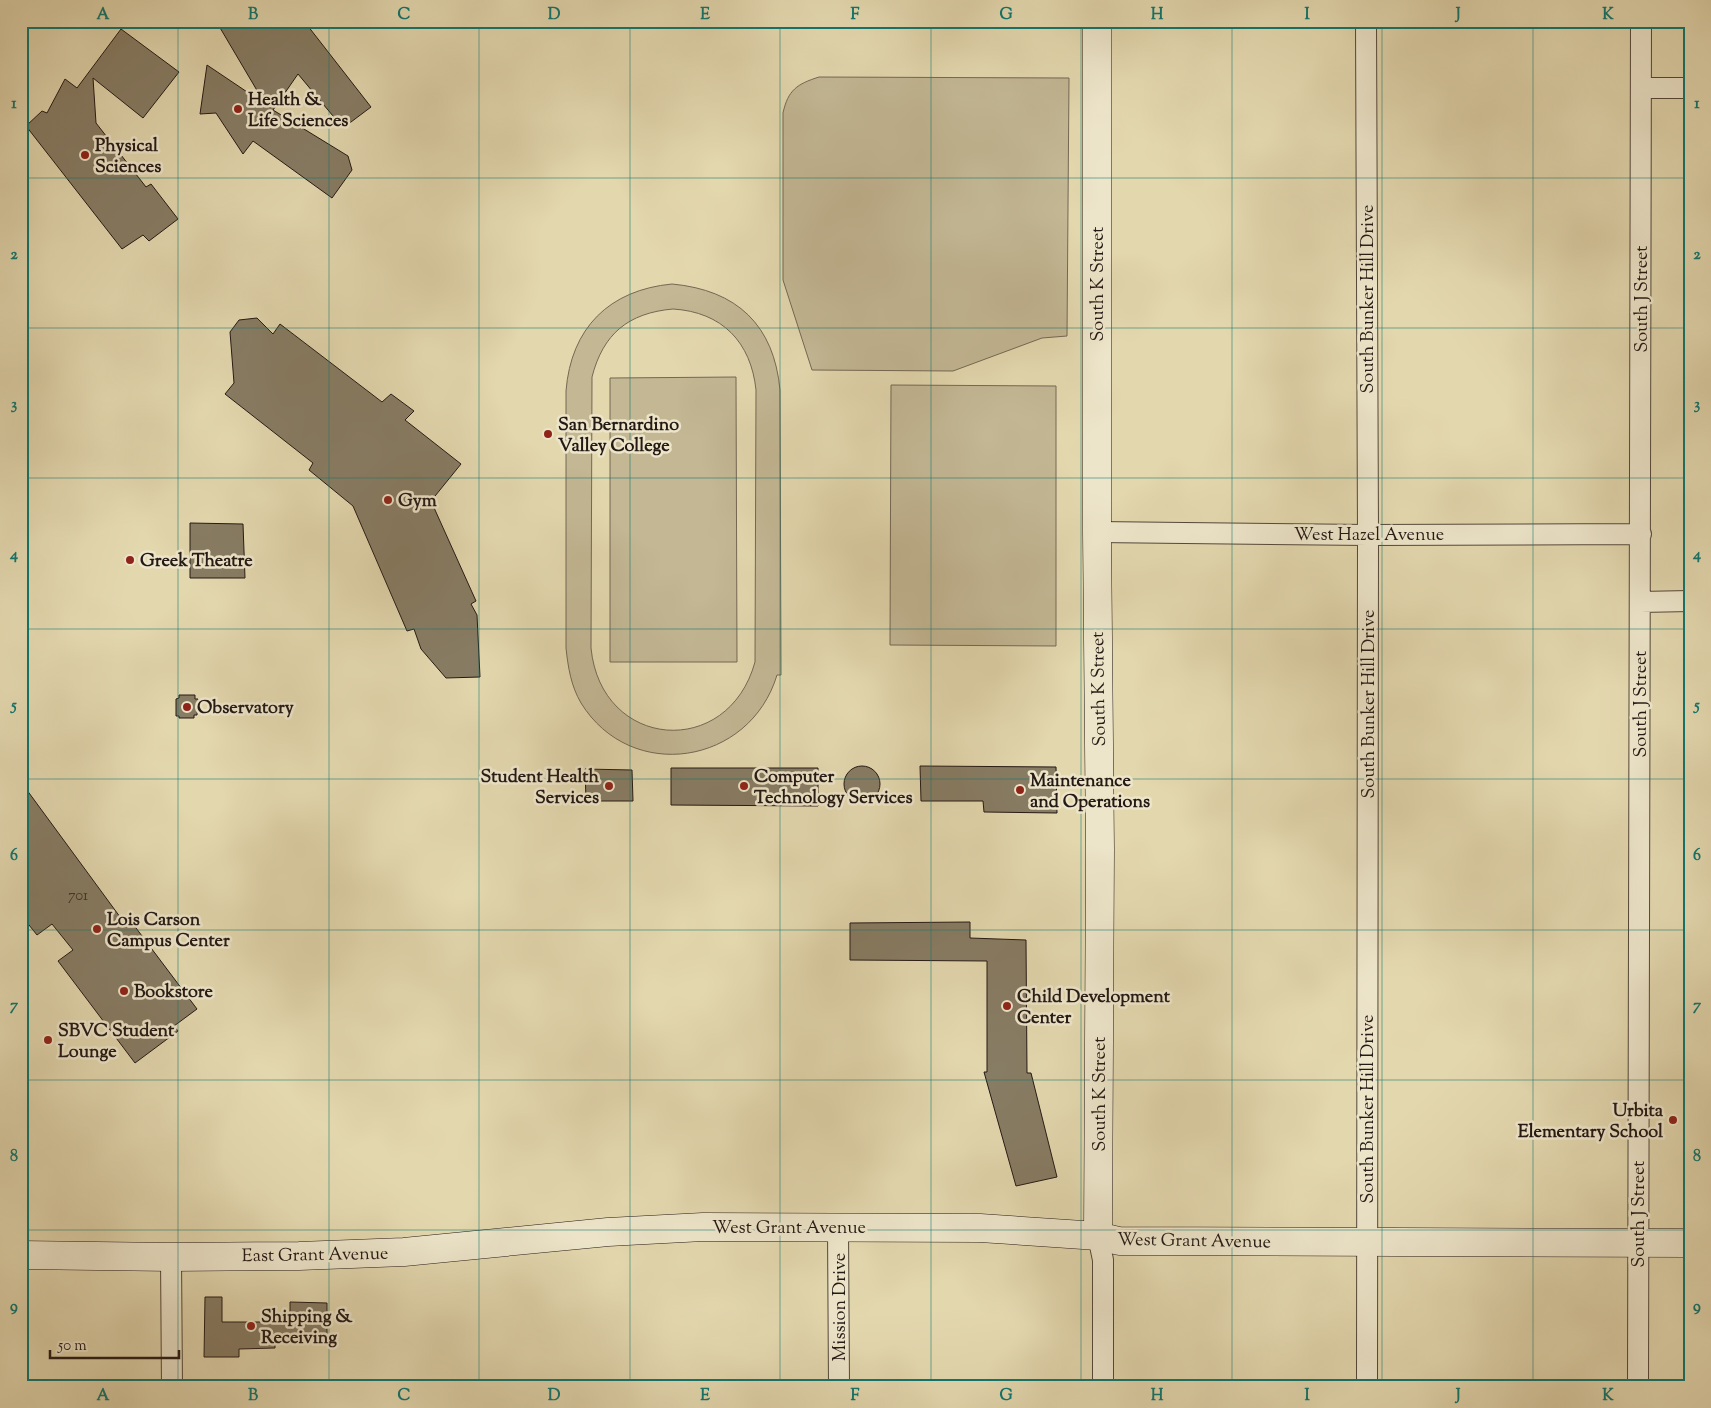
<svg xmlns="http://www.w3.org/2000/svg" width="1711" height="1408" font-family="'Sorts Mill Goudy',serif">
	<style>
		.green { fill: #c3b794; stroke: #746854; fill-rule: evenodd }
		.building { fill: #877c64; stroke: #241914 }
		.lines { fill: none; stroke-linecap: round; stroke-linejoin: round }
		.street-casing { stroke: #54483a; stroke-width: 22 }
		.secondary-casing { stroke: #241914; stroke-width: 29 }
		.street { stroke: #ede5ca; stroke-width: 20 }
		.secondary { stroke: #ede5ca; stroke-width: 28 }
		.grid { fill: none; stroke: #0f766e; stroke-width: 1; stroke-opacity: 0.55 }
		.poi-dot { fill: #8f2418; stroke: #ede5ca; stroke-width: 2 }
		.labels { text-anchor: middle; stroke-width: 5; stroke-linejoin: round; paint-order: stroke }
		.number-label { font-size: 15px; fill: #3d3228 }
		.poi-label { font-size: 18px; font-weight: bold; fill: #241914; stroke: #ede5ca; text-anchor: start }
		.street-label { font-size: 18px; fill: #241914; stroke: #ede5ca }
		.neatline { fill: none; stroke: #0f766e; stroke-width: 2 }
		.grid-label { font-size: 16px; text-anchor: middle; font-weight: bold; fill: #0f766e }
	</style>
	<rect width="100%" height="100%" fill="#e3d7ae"/>
	<filter id="stains"><feTurbulence type="fractalNoise" baseFrequency=".004" numOctaves="4"/><feColorMatrix values="0 0 0 0 .2 0 0 0 0 .09 0 0 0 0 .02 0 0 0 .5 -.17"/></filter>
	<radialGradient id="worn" r=".72"><stop offset=".6" stop-color="#630" stop-opacity="0"/><stop offset="1" stop-color="#630" stop-opacity=".3"/></radialGradient>
	<path class="green" d="M819,77L1069,78L1067,336L1042,338L953,371L812,370L783,280V113C788,90 797,84 819,77Z
		M672,284C737,290 774,325 780,390L781,675H777C750,765 631,784 581,703C571,686 568,667 566,648V391C571,328 609,290 672,284ZM673,309C722,312 751,342 756,390L755,662C728,760 601,750 591,648L592,377C603,334 628,313 673,309Z
		M736,377L737,662H610V378Z
		M891,385L1056,386V646L890,645Z"/>
	<path class="building" d="M216,21H304L371,107L343,128L298,74L273,110L348,156L352,170L332,198L253,141L243,154L216,113L200,114L207,65L265,104Z
		M121,29L179,72L143,118L93,78L96,123L146,187L151,184L178,219L149,241L143,235L122,249L26,126L42,111L47,113L65,79L77,88Z
		M257,318L273,334L280,324L382,402L391,394L414,411L405,420L461,464L431,501L476,601L471,604L477,615L480,677L446,678L421,649L414,629L407,631L353,506L309,470L313,463L225,394L234,383L230,332L239,320Z
		M190,523L243,524L245,578H190Z
		M179,695H195V699H198L197,715H194V718H179V716H176V699L179,698Z
		M844 784a18 18 0 1 1 36 0a18 18 0 1 1-36 0Z
		M920,766L1056,767L1057,813L984,812L983,801H921Z
		M671,768H818V806L671,805Z
		M585,769L632,770L633,801H586Z
		M21,782L123,921L130,920L197,1009L174,1026L178,1031L135,1063L58,961L73,950L52,924L37,935L21,915Z
		M970,922V938L1026,940L1027,1073H1031L1057,1177L1016,1186L984,1072H987V961L850,960V923Z
		M205,1297H222V1322H290V1302L327,1303V1339H279V1341H275V1348L239,1349V1357H204Z"/>
	<g class="lines">
		<g class="street-casing">
			<path id="street" d="M1366,21L1368,535L1367,1387
				M1641,88H1690
				M1097,532L1368,535L1641,534
				M1640,602L1690,601
				M838,1228L839,1387
				M1098,1236L1103,1260V1387
				M171,1257L172,1387
				M1638,1387L1641,21"/>
		</g>
		<g class="secondary-casing">
			<path id="secondary" d="M1097,21V532L1100,850L1098,1236
				M21,1255L171,1257L299,1256L404,1252L608,1232L703,1227L980,1228L1098,1236L1119,1241L1690,1243"/>
		</g>
		<use href="#street" class="street"/>
		<use href="#secondary" class="secondary"/>
	</g>
	<path class="grid" d="M178,21V1387M329,21V1387M479,21V1387M630,21V1387M780,21V1387M931,21V1387M1081,21V1387M1232,21V1387M1382,21V1387M1533,21V1387M21,178H1690M21,328H1690M21,478H1690M21,629H1690M21,779H1690M21,930H1690M21,1080H1690M21,1230H1690"/>
	<g class="poi-dot">
		<circle cx="238" cy="109" r="5"/>
		<circle cx="85" cy="155" r="5"/>
		<circle cx="548" cy="434" r="5"/>
		<circle cx="388" cy="500" r="5"/>
		<circle cx="130" cy="560" r="5"/>
		<circle cx="187" cy="707" r="5"/>
		<circle cx="609" cy="786" r="5"/>
		<circle cx="744" cy="786" r="5"/>
		<circle cx="1020" cy="790" r="5"/>
		<circle cx="97" cy="929" r="5"/>
		<circle cx="124" cy="991" r="5"/>
		<circle cx="1007" cy="1006" r="5"/>
		<circle cx="48" cy="1040" r="5"/>
		<circle cx="1673" cy="1120" r="5"/>
		<circle cx="251" cy="1326" r="5"/>
	</g>
	<g class="labels">
		<g class="number-label">
			<text x="78" y="900">701</text>
		</g>
		<g class="poi-label">
			<text x="248" y="105">Health &amp;<tspan x="248" dy="21">Life Sciences</tspan></text>
			<text x="95" y="151">Physical<tspan x="95" dy="21">Sciences</tspan></text>
			<text x="558" y="430">San Bernardino<tspan x="558" dy="21">Valley College</tspan></text>
			<text x="398" y="506">Gym</text>
			<text x="140" y="566">Greek Theatre</text>
			<text x="197" y="713">Observatory</text>
			<text x="599" y="782" text-anchor="end">Student Health<tspan x="599" dy="21">Services</tspan></text>
			<text x="754" y="782">Computer<tspan x="754" dy="21">Technology Services</tspan></text>
			<text x="1030" y="786">Maintenance<tspan x="1030" dy="21">and Operations</tspan></text>
			<text x="107" y="925">Lois Carson<tspan x="107" dy="21">Campus Center</tspan></text>
			<text x="134" y="997">Bookstore</text>
			<text x="1017" y="1002">Child Development<tspan x="1017" dy="21">Center</tspan></text>
			<text x="58" y="1036">SBVC Student<tspan x="58" dy="21">Lounge</tspan></text>
			<text x="1663" y="1116" text-anchor="end">Urbita<tspan x="1663" dy="21">Elementary School</tspan></text>
			<text x="261" y="1322">Shipping &amp;<tspan x="261" dy="21">Receiving</tspan></text>
		</g>
		<g class="street-label">
			<text transform="translate(1097 284) rotate(-90)" y="6">South K Street</text>
			<text transform="translate(1367 299) rotate(-90)" y="6">South Bunker Hill Drive</text>
			<text transform="translate(1641 299) rotate(-90)" y="6">South J Street</text>
			<text x="1369" y="540">West Hazel Avenue</text>
			<text transform="translate(1098 689) rotate(-91)" y="6">South K Street</text>
			<text transform="translate(1368 704) rotate(-90)" y="6">South Bunker Hill Drive</text>
			<text transform="translate(1640 704) rotate(-90)" y="6">South J Street</text>
			<text transform="translate(1099 1094) rotate(-90)" y="6">South K Street</text>
			<text transform="translate(1367 1109) rotate(-90)" y="6">South Bunker Hill Drive</text>
			<text transform="translate(1638 1214) rotate(-90)" y="6">South J Street</text>
			<text x="789" y="1233">West Grant Avenue</text>
			<text transform="translate(1194 1240) rotate(1)" y="6">West Grant Avenue</text>
			<text transform="translate(315 1254) rotate(-1)" y="6">East Grant Avenue</text>
			<text transform="translate(839 1307) rotate(-90)" y="6">Mission Drive</text>
		</g>
	</g>
	<rect width="1711" height="1408" fill="none" stroke="#e3d7ae" stroke-width="55"/>
	<path d="M50 1350v8h129v-8" fill="none" stroke="#241914" stroke-width="2.5"/>
	<text x="58" y="1350" font-size="15" fill="#241914" stroke="#ede5ca" stroke-width="4" paint-order="stroke">50 m</text>
	<rect x="28" y="28" width="1656" height="1352" class="neatline"/>
	<g class="grid-label">
		<text x="103" y="19">A</text>
		<text x="253" y="19">B</text>
		<text x="404" y="19">C</text>
		<text x="554" y="19">D</text>
		<text x="705" y="19">E</text>
		<text x="855" y="19">F</text>
		<text x="1006" y="19">G</text>
		<text x="1157" y="19">H</text>
		<text x="1307" y="19">I</text>
		<text x="1458" y="19">J</text>
		<text x="1608" y="19">K</text>
		<text x="14" y="108">1</text>
		<text x="1697" y="108">1</text>
		<text x="14" y="259">2</text>
		<text x="1697" y="259">2</text>
		<text x="14" y="409">3</text>
		<text x="1697" y="409">3</text>
		<text x="14" y="559">4</text>
		<text x="1697" y="559">4</text>
		<text x="14" y="710">5</text>
		<text x="1697" y="710">5</text>
		<text x="14" y="860">6</text>
		<text x="1697" y="860">6</text>
		<text x="14" y="1010">7</text>
		<text x="1697" y="1010">7</text>
		<text x="14" y="1161">8</text>
		<text x="1697" y="1161">8</text>
		<text x="14" y="1311">9</text>
		<text x="1697" y="1311">9</text>
		<text x="103" y="1400">A</text>
		<text x="253" y="1400">B</text>
		<text x="404" y="1400">C</text>
		<text x="554" y="1400">D</text>
		<text x="705" y="1400">E</text>
		<text x="855" y="1400">F</text>
		<text x="1006" y="1400">G</text>
		<text x="1157" y="1400">H</text>
		<text x="1307" y="1400">I</text>
		<text x="1458" y="1400">J</text>
		<text x="1608" y="1400">K</text>
	</g>
	<rect width="100%" height="100%" filter="url(#stains)"/>
	<rect width="100%" height="100%" fill="url(#worn)"/>
</svg>
